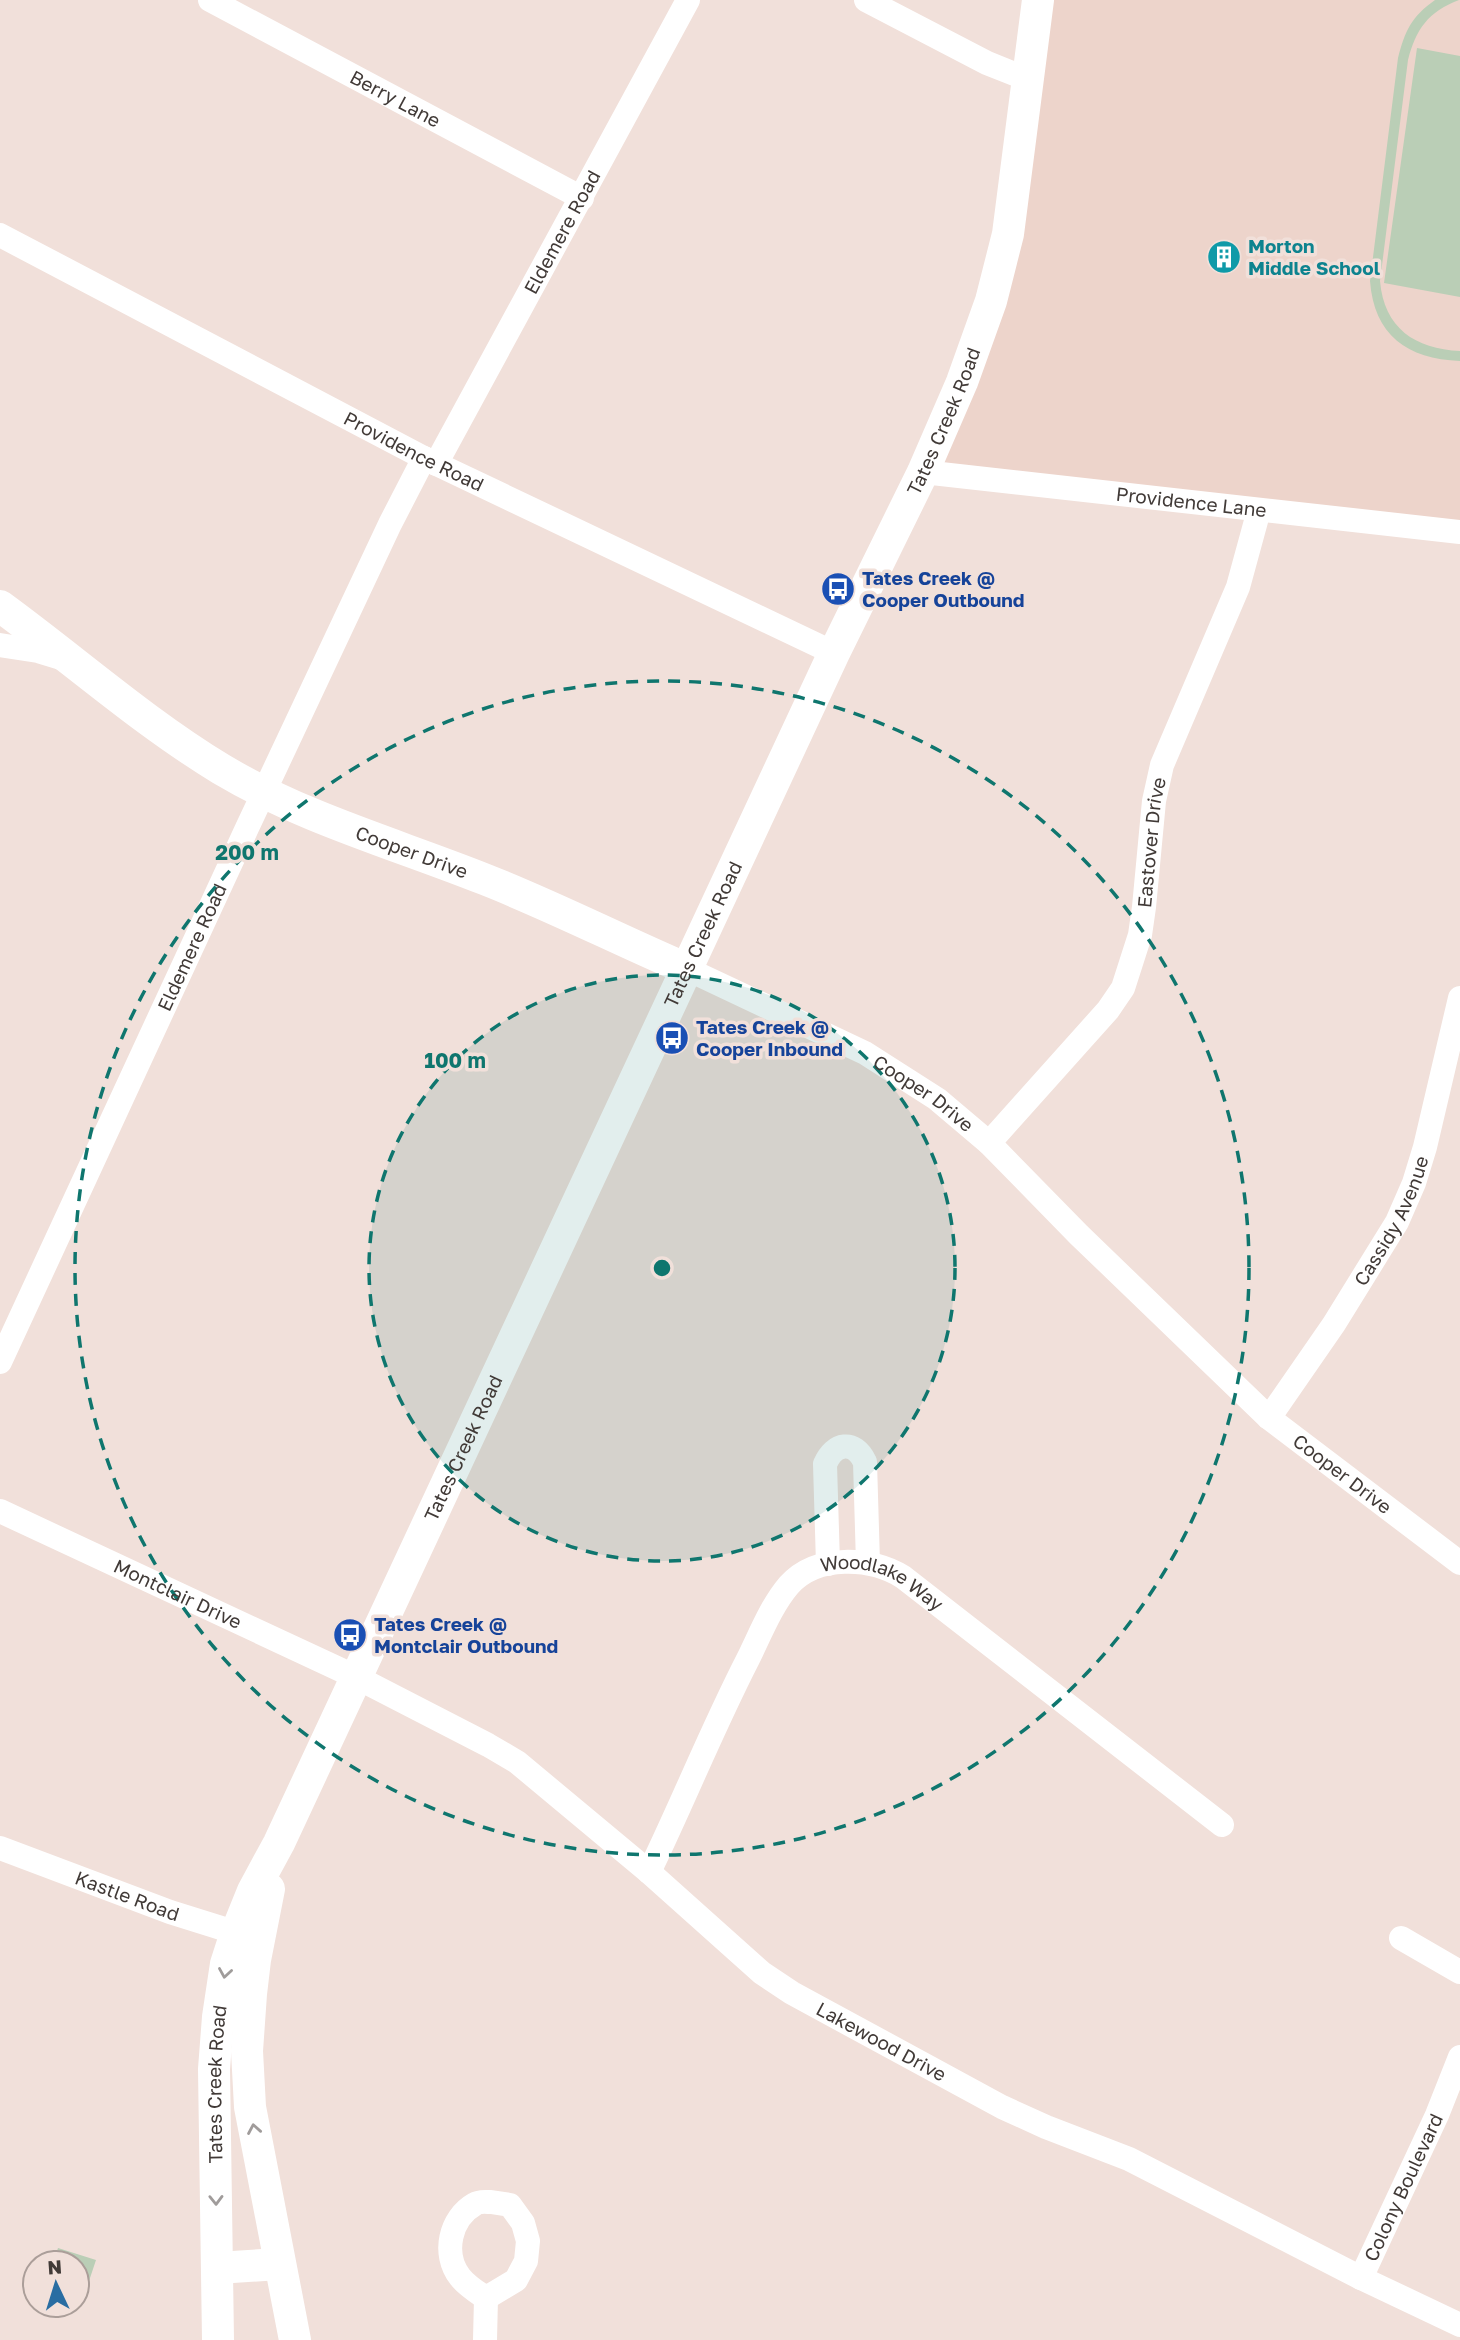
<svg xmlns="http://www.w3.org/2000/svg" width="1460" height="2340" font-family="'Golos Text',sans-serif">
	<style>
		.built { fill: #edd4cb }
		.green { fill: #baceb6 }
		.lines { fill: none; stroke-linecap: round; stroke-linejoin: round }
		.minor { stroke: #fff; stroke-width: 24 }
		.major { stroke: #fff; stroke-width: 32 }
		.oneway { stroke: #a09c9b }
		.ring { fill: none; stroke: #0f766e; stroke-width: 3.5; stroke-dasharray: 12 9 }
		.labels { text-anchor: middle; stroke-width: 7; stroke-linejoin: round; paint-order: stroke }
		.street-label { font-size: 19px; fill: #413a37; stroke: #f1e0da }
		.culture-label { font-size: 19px; font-weight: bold; fill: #0d838f; stroke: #f1e0da; text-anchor: start }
		.transit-label { font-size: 19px; font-weight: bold; fill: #164399; stroke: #f1e0da; text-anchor: start }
		.centre { fill: #0f766e; stroke: #f1e0da; stroke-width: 3.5 }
		.ring-label { font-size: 21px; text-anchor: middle; font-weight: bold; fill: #0f766e; stroke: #f1e0da; stroke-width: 7; stroke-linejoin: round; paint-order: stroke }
	</style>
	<rect width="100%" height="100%" fill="#f1e0da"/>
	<path class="built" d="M1038,0H1460V532L923,472L991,301Z"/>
	<path class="green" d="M1435,0H1459C1428,12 1416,29 1408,60L1380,281C1384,328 1415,349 1460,351V361C1407,359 1374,335 1370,281L1398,58C1405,31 1411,17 1435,0Z
		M1417,48L1460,56V297L1384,283Z
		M58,2248L96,2260L87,2287L77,2284V2263H53Z"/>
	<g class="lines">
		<g class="minor">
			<path id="s1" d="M210,0L582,198"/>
			<path d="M866,0L987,63L1027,79"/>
			<path id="s2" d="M0,235L424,458L834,653"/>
			<path id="s3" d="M436,464L688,0"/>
			<path id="s4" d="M923,472L1460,532"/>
			<path d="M0,645L38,651L61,658"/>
			<path id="s5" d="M687,969L865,1053L937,1099L989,1143L1079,1235L1269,1418L1460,1563"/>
			<path id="s6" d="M989,1143L1108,1010L1123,988L1140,935L1144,907L1154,801L1162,765L1238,587L1259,510"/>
			<path id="s7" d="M0,1362L247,828L390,524L424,458"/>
			<path id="s8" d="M1269,1418L1334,1324L1397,1222L1414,1183L1425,1147L1460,998"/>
			<path id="s9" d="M0,1511L356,1677L488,1745L517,1762L649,1872L762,1973L792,1993L1002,2107L1046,2127L1129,2159L1361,2278L1460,2325"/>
			<path d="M828,1564L825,1464C834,1443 854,1439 865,1462L868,1563"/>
			<path id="s10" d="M0,1848L170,1912L253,1938"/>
			<path id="s11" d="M649,1872C683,1802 712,1729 748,1659C760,1635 771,1606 789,1585C817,1554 871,1557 903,1577L1222,1825"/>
			<path d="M1401,1938L1460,1972"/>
			<path d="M491,2202L510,2205L523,2223L528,2241L526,2261L516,2280L486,2298C477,2292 467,2286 460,2277C442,2254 450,2218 475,2204C479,2201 486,2202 491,2202Z"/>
			<path id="s12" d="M1361,2278L1437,2115L1460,2057"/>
			<path d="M485,2340L486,2298"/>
		</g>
		<g class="major">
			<path id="s13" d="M0,606C74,660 142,721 221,769C303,818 396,844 484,879C553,906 619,940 687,969"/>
			<path d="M269,1889L255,1960L251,1994L247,2051L250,2107L295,2340"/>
			<path d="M217,2268L279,2264"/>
			<path id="s14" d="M218,2340L214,2069L218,2017L226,1964L236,1933L253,1891L279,1843L834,653L923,472L962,382L991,301L1008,234L1038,0"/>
		</g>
	</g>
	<defs><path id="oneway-chevron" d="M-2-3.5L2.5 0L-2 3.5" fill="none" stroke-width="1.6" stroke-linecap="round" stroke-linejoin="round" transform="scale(1.75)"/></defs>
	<g class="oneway">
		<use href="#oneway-chevron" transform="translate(225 1973) rotate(99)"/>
		<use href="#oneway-chevron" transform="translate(254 2129) rotate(-100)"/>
		<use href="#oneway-chevron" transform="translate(216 2200) rotate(89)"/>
	</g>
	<circle cx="662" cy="1268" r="293" fill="#0f766e" fill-opacity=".12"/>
	<g class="ring">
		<circle cx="662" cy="1268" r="293"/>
		<circle cx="662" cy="1268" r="587"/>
	</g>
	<defs>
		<g id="building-disc" transform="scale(1.75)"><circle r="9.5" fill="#0f9aa8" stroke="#f1e0da"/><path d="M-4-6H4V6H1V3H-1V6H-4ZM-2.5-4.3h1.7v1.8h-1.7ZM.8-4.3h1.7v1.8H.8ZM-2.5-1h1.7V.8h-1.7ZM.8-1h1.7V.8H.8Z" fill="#fff"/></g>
		<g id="bus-disc" transform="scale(1.75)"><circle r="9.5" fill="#1a4fb4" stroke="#f1e0da"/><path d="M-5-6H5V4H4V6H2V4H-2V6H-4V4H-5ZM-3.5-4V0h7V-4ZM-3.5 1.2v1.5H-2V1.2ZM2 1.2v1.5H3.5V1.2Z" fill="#fff"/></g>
	</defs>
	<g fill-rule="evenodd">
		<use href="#building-disc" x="1224" y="257"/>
		<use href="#bus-disc" x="838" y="589"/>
		<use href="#bus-disc" x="672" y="1038"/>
		<use href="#bus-disc" x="350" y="1635"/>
	</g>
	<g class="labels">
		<g class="street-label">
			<text dy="7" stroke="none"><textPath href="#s1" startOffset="210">Berry Lane</textPath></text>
			<text dy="7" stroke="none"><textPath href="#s3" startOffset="264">Eldemere Road</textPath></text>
			<text dy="7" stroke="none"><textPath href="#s14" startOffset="2079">Tates Creek Road</textPath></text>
			<text dy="7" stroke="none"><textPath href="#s2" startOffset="467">Providence Road</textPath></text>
			<text dy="7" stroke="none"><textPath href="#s4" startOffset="270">Providence Lane</textPath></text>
			<text dy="7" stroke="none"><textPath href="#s6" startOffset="354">Eastover Drive</textPath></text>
			<text dy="7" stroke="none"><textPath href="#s13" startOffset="483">Cooper Drive</textPath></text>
			<text dy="7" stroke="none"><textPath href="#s14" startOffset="1512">Tates Creek Road</textPath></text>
			<text dy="7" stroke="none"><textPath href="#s7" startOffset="457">Eldemere Road</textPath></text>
			<text dy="7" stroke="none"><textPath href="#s5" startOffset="268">Cooper Drive</textPath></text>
			<text dy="7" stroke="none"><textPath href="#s8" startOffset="233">Cassidy Avenue</textPath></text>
			<text dy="7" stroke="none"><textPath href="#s14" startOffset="945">Tates Creek Road</textPath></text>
			<text dy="7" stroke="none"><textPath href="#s5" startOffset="835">Cooper Drive</textPath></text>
			<text dy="7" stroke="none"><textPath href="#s11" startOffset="424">Woodlake Way</textPath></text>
			<text dy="7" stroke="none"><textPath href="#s9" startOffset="196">Montclair Drive</textPath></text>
			<text dy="7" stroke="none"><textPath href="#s10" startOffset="136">Kastle Road</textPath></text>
			<text dy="7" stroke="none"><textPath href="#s9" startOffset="1036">Lakewood Drive</textPath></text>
			<text dy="7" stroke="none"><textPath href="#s14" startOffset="256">Tates Creek Road</textPath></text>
			<text dy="7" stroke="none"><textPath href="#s12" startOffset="100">Colony Boulevard</textPath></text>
		</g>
		<g class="culture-label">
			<text x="1248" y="253">Morton<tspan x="1248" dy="22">Middle School</tspan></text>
		</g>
		<g class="transit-label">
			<text x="862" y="585">Tates Creek @<tspan x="862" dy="22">Cooper Outbound</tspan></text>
			<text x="696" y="1034">Tates Creek @<tspan x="696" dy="22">Cooper Inbound</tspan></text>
			<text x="374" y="1631">Tates Creek @<tspan x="374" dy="22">Montclair Outbound</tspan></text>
		</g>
	</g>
	<circle cx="662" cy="1268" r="10" class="centre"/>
	<g class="ring-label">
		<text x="247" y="860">200 m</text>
		<text x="455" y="1068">100 m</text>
	</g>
	<g transform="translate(56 2284) rotate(356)"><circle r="33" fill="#f1e0da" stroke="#ab9e99" stroke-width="2"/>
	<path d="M0-5L12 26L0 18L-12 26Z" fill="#296da2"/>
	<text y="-10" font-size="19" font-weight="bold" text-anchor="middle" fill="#413a37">N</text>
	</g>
</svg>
